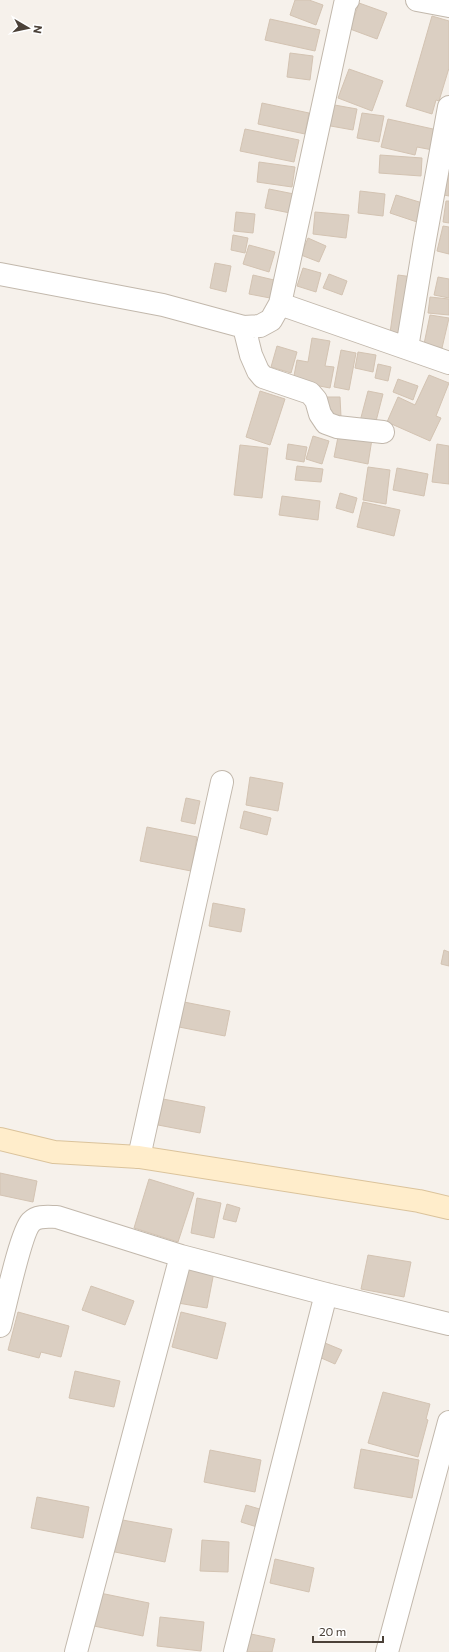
<svg xmlns="http://www.w3.org/2000/svg" width="449" height="1652" font-family="Commissioner,sans-serif">
	<style>
		.building { fill: #dbcfc2; stroke: #d3c3b2 }
		.lines { fill: none; stroke-linecap: round; stroke-linejoin: round }
		.street-casing { stroke: #c2b8ac; stroke-width: 24 }
		.secondary-casing { stroke: #dbc39b; stroke-width: 24 }
		.street { stroke: #fff; stroke-width: 22 }
		.secondary { stroke: #ffedcb; stroke-width: 22 }
	</style>
	<rect width="100%" height="100%" fill="#f6f1eb"/>
	<path class="building" d="M295,0H309L323,5L316,25L290,15Z
		M359,3L387,13L377,39L350,29Z
		M432,16L449,21V68L439,101L436,100L432,114L406,106Z
		M270,19L320,30L315,51L265,40Z
		M290,53L313,56L310,80L287,77Z
		M349,69L383,81L372,111L338,98Z
		M262,103L309,113L305,134L258,124Z
		M329,104L357,109L353,130L325,125Z
		M362,113L384,116L379,142L357,138Z
		M388,119L442,131L438,151L417,147L415,155L381,147Z
		M245,129L299,140L294,162L240,151Z
		M380,155L422,158L421,176L379,173Z
		M259,162L295,167L292,187L257,182Z
		M448,175H449V196L444,195Z
		M269,189L294,194L290,213L265,208Z
		M360,191L385,194L383,216L358,213Z
		M396,195L426,204L420,223L390,213Z
		M446,201H449V223L443,222Z
		M236,212L255,214L253,233L234,231Z
		M315,212L349,215L346,238L313,234Z
		M443,226L449,227V254L437,251Z
		M233,235L248,238L245,253L231,250Z
		M308,238L326,246L319,262L301,255Z
		M249,245L275,252L269,272L243,264Z
		M215,263L231,266L226,292L210,288Z
		M303,268L321,273L316,292L297,286Z
		M329,274L347,281L342,295L323,288Z
		M253,275L274,280L270,298L249,294Z
		M398,275L413,277L405,335L390,333Z
		M438,277L449,279V298L434,295Z
		M430,297L449,299V315L428,313Z
		M430,315L449,318L442,348L424,344Z
		M312,338L330,341L325,366L334,367L330,388L293,381L297,360L308,362Z
		M277,346L297,352L291,373L271,367Z
		M341,350L356,353L349,390L334,387Z
		M358,352L376,355L373,372L355,368Z
		M378,364L391,367L388,381L375,378Z
		M429,375L449,383L436,416L441,418L430,441L387,422L398,397L415,405Z
		M398,379L418,386L413,400L393,392Z
		M260,391L285,399L270,445L246,437Z
		M368,391L383,394L374,429L359,425Z
		M323,397H340L341,417L324,418Z
		M339,432L372,439L368,464L334,457Z
		M313,436L329,441L322,464L306,459Z
		M288,444L307,447L304,462L286,459Z
		M437,444L449,446V484L432,482Z
		M240,445L268,448L262,498L234,495Z
		M297,466L323,469L321,482L295,480Z
		M368,467L390,470L386,504L363,500Z
		M397,468L428,474L424,496L393,490Z
		M340,493L357,498L353,513L336,508Z
		M282,496L320,501L318,520L279,515Z
		M363,502L400,510L394,536L357,527Z
		M250,777L283,783L278,811L246,805Z
		M186,798L200,801L195,824L181,821Z
		M244,811L271,818L267,835L240,828Z
		M147,827L197,837L191,871L140,861Z
		M213,903L245,909L241,932L209,926Z
		M444,950L449,952V966L441,964Z
		M184,1002L230,1011L225,1036L179,1027Z
		M163,1099L205,1107L200,1133L158,1125Z
		M0,1173L37,1181L33,1202L0,1195Z
		M149,1179L194,1193L178,1242L134,1228Z
		M197,1198L221,1203L214,1238L191,1233Z
		M227,1204L240,1208L236,1222L223,1219Z
		M368,1255L411,1262L404,1297L361,1289Z
		M185,1267L214,1272L207,1308L178,1303Z
		M91,1286L134,1301L125,1325L82,1310Z
		M18,1312L69,1326L61,1357L41,1352L39,1358L8,1350Z
		M181,1312L226,1323L217,1359L172,1347Z
		M325,1343L342,1350L335,1364L319,1357Z
		M75,1371L120,1381L114,1407L69,1398Z
		M383,1392L430,1404L426,1419L428,1420L418,1457L368,1443Z
		M361,1449L419,1460L412,1498L354,1488Z
		M210,1450L261,1460L255,1492L204,1482Z
		M37,1497L89,1507L83,1538L31,1528Z
		M246,1505L263,1510L257,1527L241,1522Z
		M117,1519L172,1529L165,1562L110,1551Z
		M202,1540L229,1542L228,1572L200,1571Z
		M275,1559L314,1568L309,1592L270,1583Z
		M95,1592L149,1603L143,1636L89,1625Z
		M160,1617L204,1622L201,1651L157,1646Z
		M246,1633L275,1639L272,1652H242Z"/>
	<g class="lines">
		<g class="street-casing">
			<path id="street" d="M417,0L449,6
				M0,274L163,305L244,327L260,326L271,320L280,304L345,4L348,0
				M280,304L449,363
				M244,327L251,355L258,371L263,377L310,393L316,400L320,414L326,423L337,427L383,432
				M407,348L425,239L449,107
				M139,1157L222,782
				M0,1326C5,1307 21,1232 31,1222C38,1215 49,1217 57,1217L181,1256L326,1294L449,1324
				M76,1652L181,1256
				M235,1652L326,1294
				M387,1652L449,1422"/>
		</g>
		<g class="secondary-casing">
			<path id="secondary" d="M0,1139L54,1152L139,1157L419,1201L449,1208"/>
		</g>
		<use href="#street" class="street"/>
		<use href="#secondary" class="secondary"/>
	</g>
	<g transform="translate(28 28) rotate(99)" stroke="#ffffff" stroke-width="3" paint-order="stroke">
	<path d="M0-3L7 15L0 10L-7 15Z" fill="#4b4138"/>
	<text y="-6" font-size="11" font-weight="bold" text-anchor="middle" fill="#4b4138">N</text>
	</g>
	<path d="M313 1636v6h70v-6" fill="none" stroke="#4b4138" stroke-width="2"/>
	<text x="319" y="1636" font-size="12" fill="#4b4138" stroke="#ffffff" stroke-width="3" paint-order="stroke">20 m</text>
</svg>
